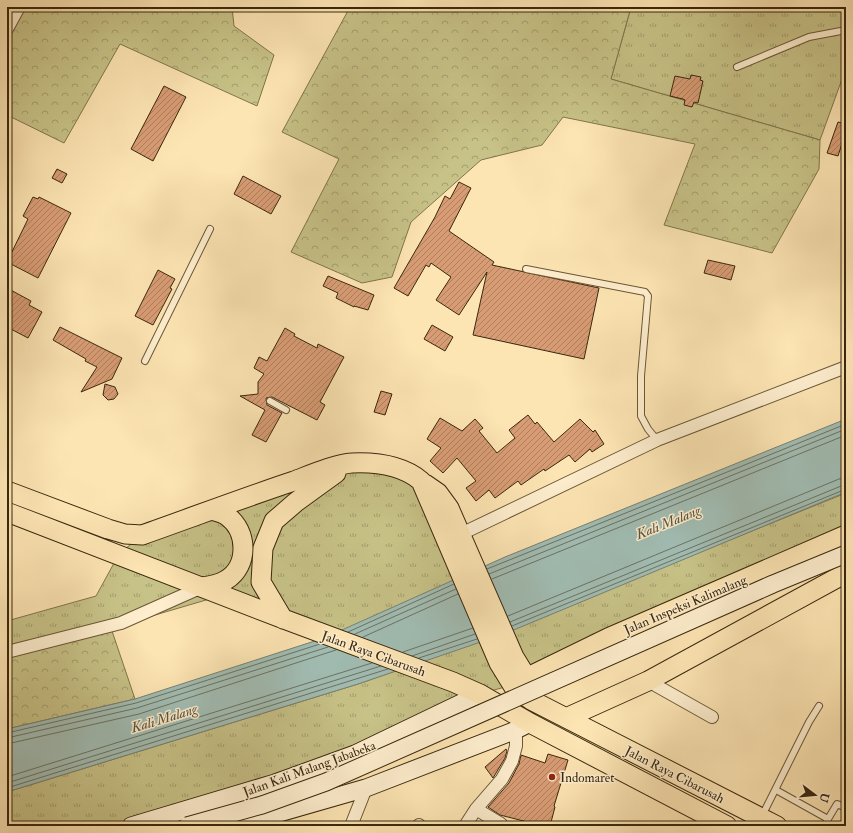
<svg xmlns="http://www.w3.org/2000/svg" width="853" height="833" font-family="'IM FELL Double Pica',serif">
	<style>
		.grass { fill: url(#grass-tufts); stroke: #80754a }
		.forest { fill: url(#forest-crowns); stroke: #80754a }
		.water { fill: #a1bdb4; stroke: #778172 }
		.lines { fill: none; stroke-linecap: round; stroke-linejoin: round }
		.shore { stroke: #6d7261; stroke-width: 1 }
		.building { fill: url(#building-hatch); stroke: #39280e }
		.service-casing { stroke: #6a5737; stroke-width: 8 }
		.minor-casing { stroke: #6a5737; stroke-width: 14 }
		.secondary-casing { stroke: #39280e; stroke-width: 19 }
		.primary-casing { stroke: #39280e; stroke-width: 21 }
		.service { stroke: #feeece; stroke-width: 6 }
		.minor { stroke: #feeece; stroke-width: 12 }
		.secondary { stroke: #feeece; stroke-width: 17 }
		.primary { stroke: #fde5b3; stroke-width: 19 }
		.secondary-bridge-casing { stroke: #39280e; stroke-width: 19; stroke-linecap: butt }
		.secondary-bridge { stroke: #feeece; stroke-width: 17 }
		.poi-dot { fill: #8f2418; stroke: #feeece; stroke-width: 1.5 }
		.labels { text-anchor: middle; stroke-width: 3; stroke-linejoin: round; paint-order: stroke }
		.street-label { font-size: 13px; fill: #39280e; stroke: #feeece }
		.poi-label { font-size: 13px; fill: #39280e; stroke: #feeece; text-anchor: start }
		.water-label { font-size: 14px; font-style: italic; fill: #585540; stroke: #feeece }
	</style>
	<defs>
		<pattern id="grass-tufts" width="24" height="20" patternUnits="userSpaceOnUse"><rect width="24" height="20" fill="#c7c287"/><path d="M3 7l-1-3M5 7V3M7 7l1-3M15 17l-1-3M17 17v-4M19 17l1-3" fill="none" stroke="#a39e6d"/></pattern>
		<pattern id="forest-crowns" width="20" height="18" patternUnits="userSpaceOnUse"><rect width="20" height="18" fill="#c7c287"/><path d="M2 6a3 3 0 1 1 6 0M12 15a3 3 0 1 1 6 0" fill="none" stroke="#a39e6d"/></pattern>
		<pattern id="building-hatch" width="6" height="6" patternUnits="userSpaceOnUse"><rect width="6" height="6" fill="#d89c74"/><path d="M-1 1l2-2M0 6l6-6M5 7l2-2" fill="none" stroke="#b07f5e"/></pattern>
	</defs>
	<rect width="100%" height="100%" fill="#fde5b3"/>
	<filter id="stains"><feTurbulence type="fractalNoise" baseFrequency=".005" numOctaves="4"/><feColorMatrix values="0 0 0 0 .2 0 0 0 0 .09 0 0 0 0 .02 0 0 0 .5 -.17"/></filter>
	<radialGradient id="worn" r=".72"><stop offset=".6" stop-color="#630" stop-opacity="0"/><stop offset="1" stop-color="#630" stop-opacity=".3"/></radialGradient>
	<path class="grass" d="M631,7H846V68L820,140L611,79Z
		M329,470L413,475L504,631L846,493V536L512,685L480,694L355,754L131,826H7V792L358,684L407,667L223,595L111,628L7,652V621L96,596L119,554L142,535Z"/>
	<path class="forest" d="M17,7H232L234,26L274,55L257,106L120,44L64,143L7,115V25Z
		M350,7H631L611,79L820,140L819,169L772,253L664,225L695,144L563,117L542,145L481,160L411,222L392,277L362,283L291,252L339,159L282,132Z
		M111,628L135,699L7,729V652Z"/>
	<path class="water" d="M846,419V492L504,634L358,684L7,792V729L135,699L324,638L505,557Z"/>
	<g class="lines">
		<path class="shore" d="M487,569L846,424
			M489,574L846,429
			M492,579L846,435
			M508,616L839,479L846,478
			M510,622L846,484
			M512,626L846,489
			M348,632L454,584
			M355,634L456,589
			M363,637L458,594
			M403,652L473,628
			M412,656L475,634
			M419,658L477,639
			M7,733L136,703L320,644
			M7,738L137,708L328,647
			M7,744L139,714L336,650
			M7,777L372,663
			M7,783L381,666
			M7,788L388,669"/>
	</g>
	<path class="building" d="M691,75L701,77L700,80L703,81L698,103L694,102L692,107L684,105L685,100L683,99L670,96L675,76L690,79Z
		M164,86L186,97L153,161L131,149Z
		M838,122L846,124V131L838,156L827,153Z
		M57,169L67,174L62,183L52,178Z
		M243,176L281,196L271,214L234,194Z
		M459,182L471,188L449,231L494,262L492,265L599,288L584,359L473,335L487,272L459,315L436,300L451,277L431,263L429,267L426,265L408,296L394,288L435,217L445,196L450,199Z
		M33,197L38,199L39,197L71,213L38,278L7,262L28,219L23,216Z
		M708,260L735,266L731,280L704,273Z
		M158,270L175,279L170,288L172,289L153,325L135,316Z
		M328,276L374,295L368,310L354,306V307L336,298L338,293L323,286Z
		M7,288L31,301L29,305L42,312L28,338L7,327Z
		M432,325L453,337L445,351L424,339Z
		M60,327L122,358L112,379L81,392L97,367L85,361L86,359L53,340Z
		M285,328L295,334L294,336L317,348L318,344L344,357L320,402L325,405L317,420L272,397L266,398L267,405L282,413L266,442L252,435L265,410L240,396L258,394V382L264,374L254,368L259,357L267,361Z
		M105,384L115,387L118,394L114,399L108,400L103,395Z
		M381,391L392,394L385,415L374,412Z
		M528,415L535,424L537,422L554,442L580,419L593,432L595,430L604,444L592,452L590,449L575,462L569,455L545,471L544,469L521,485L518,481L495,498L489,490L476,501L466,488L476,481L457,458L443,473L430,461L441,448L427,439L440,418L462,431L475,419L483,428L479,431L497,453L515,438L509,430Z
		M506,749L507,751L505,758L493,778L485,767Z
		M548,754L568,760L554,806L555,807L550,826H543L500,815L488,807L509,783L519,764L521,755L545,763Z"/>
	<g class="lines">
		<g class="service-casing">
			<path id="service" d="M737,67L809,37L846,30
				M526,269L645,292L648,296L641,376V416L648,429L657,440
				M145,361L210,229
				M270,401L286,410
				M776,790L828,819L837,804L846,808
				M762,816L809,722L819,706
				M825,826L828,819"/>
		</g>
		<g class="minor-casing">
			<path id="minor" d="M7,29L19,7
				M461,534L657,440L846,367
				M7,652L121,623L202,587
				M648,681L712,717
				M476,809L501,824
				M351,826L366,788
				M419,826V825
				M465,826L476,809L502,779L512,761L516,746V730"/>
		</g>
		<g class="secondary-casing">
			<path id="secondary" d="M131,826L275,783L355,754L480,694
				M234,826L366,788L516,730L530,723"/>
		</g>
		<g class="primary-casing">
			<path id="primary" d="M425,484L438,493L449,508L514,657L533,688
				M7,491L108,529L125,534L142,535C193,517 243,498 294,481C310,475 335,464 352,463C376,462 402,465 421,481L499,663L515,689L531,700L777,826
				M7,512L289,621L453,682L480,694L530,723L727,826
				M202,587C210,586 219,584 226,580C249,566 248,531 227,516C223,513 217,512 212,510
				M283,619L261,582L263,548L274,521L296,502L336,473
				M526,678L608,638L846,535
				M566,718L648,681L846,573"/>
		</g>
		<use href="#service" class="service"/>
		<use href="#minor" class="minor"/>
		<use href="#secondary" class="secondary"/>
		<use href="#primary" class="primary"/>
		<g class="secondary-bridge-casing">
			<path id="secondary-bridge" d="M187,826L262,805L326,782L773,584L846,554"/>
		</g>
		<use href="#secondary-bridge" class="secondary-bridge"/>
	</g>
	<circle class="poi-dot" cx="552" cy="777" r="4"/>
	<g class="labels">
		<g class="street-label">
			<text transform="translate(685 604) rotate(-23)" y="5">Jalan Inspeksi Kalimalang</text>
			<text transform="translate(374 653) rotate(20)" y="5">Jalan Raya Cibarusah</text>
			<text transform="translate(309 768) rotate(-20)" y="5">Jalan Kali Malang Jababeka</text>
			<text transform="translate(675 774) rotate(27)" y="5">Jalan Raya Cibarusah</text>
		</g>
		<g class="poi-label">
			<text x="560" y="782">Indomaret</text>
		</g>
		<g class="water-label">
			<text transform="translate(668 522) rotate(-22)" y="5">Kali Malang</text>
			<text transform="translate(164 718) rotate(-17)" y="5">Kali Malang</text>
		</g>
	</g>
	<rect width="853" height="833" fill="none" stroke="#fde5b3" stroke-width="24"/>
	<rect x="8" y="8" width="837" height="817" fill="none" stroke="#39280e" stroke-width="2"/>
	<rect x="12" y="12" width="829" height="809" fill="none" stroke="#39280e"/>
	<g transform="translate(815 795) rotate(106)" stroke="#feeece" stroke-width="3" paint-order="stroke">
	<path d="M0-3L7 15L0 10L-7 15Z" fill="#39280e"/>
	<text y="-6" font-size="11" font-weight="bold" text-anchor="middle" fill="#39280e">U</text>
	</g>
	<rect width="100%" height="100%" filter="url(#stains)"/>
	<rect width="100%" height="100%" fill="url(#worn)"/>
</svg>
